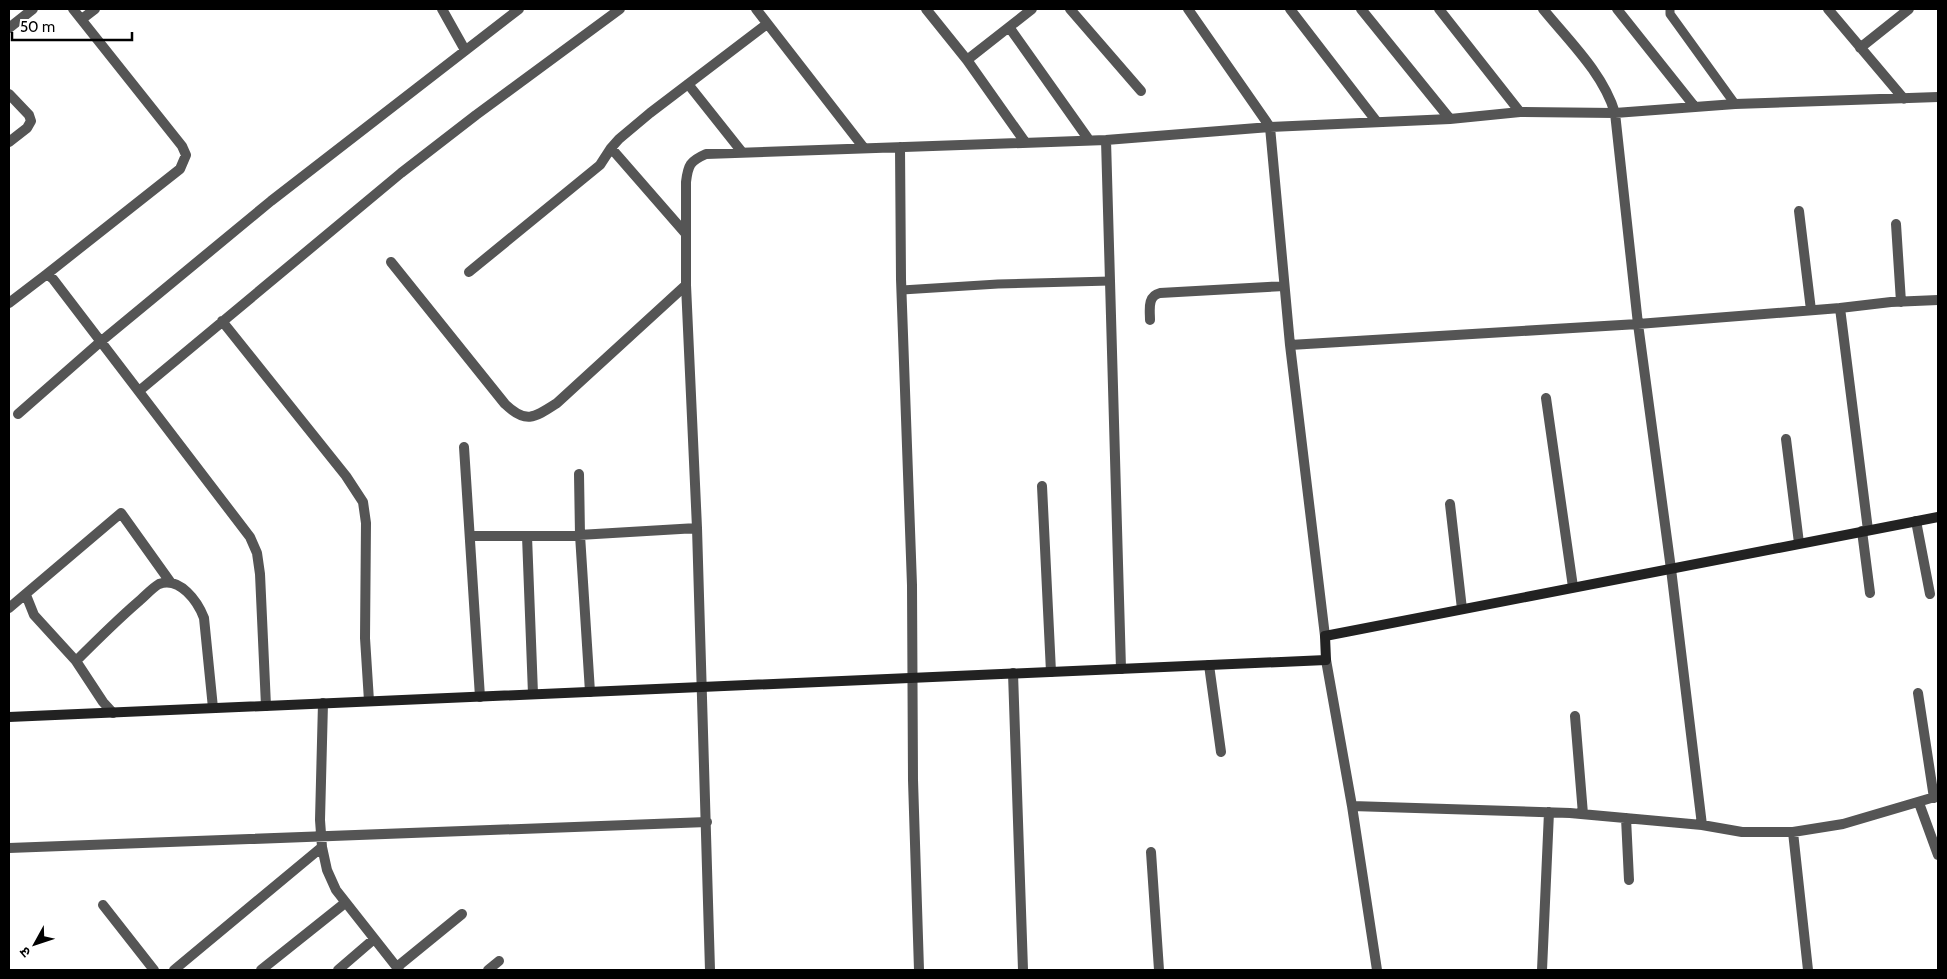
<svg xmlns="http://www.w3.org/2000/svg" width="1947" height="979" font-family="Cabin,'Noto Sans Devanagari',sans-serif">
	<style>
		.lines { fill: none; stroke-linecap: round; stroke-linejoin: round }
		.lane { stroke: #555; stroke-width: 9 }
		.street { stroke: #555; stroke-width: 10 }
		.secondary { stroke: #222; stroke-width: 10 }
	</style>
	<rect width="100%" height="100%" fill="#fff"/>
	<g class="lines">
		<path class="lane" d="M1670,9V14L1678,25L1735,104
			M902,290L998,284L1110,281"/>
		<path class="street" d="M442,9L465,50
			M756,9L864,148
			M926,9L967,60L1025,142
			M1070,9L1141,91
			M1188,9L1270,127L1290,345L1325,636
			M1290,9L1377,122
			M1361,9L1450,119
			M1439,9L1520,112
			M1543,9C1569,41 1603,73 1615,113L1638,324L1671,569L1702,825
			M1617,9L1695,107
			M1828,9L1904,99
			M82,19L95,9
			M1009,27L1089,140
			M9,28L33,9
			M1860,48L1909,9
			M967,60L1032,9
			M688,84L742,152
			M9,94L29,115L31,121L27,128L9,142
			M1106,140L1121,669
			M900,147L901,279L912,585L913,780L919,970
			M611,148L686,234
			M1799,211L1811,310
			M1896,224L1901,302
			M391,262L505,404C526,424 534,418 557,403L686,285
			M469,272L600,165L611,148L619,139L650,113L767,24
			M47,274L180,169L186,155L182,146L73,9
			M9,303L47,274L53,279L250,537L257,553L260,574L266,706
			M1840,308L1868,530
			M1150,320C1150,310 1147,296 1160,293L1284,286
			M222,321L346,476L363,502L366,523L365,638L369,701
			M1290,345L1638,324L1840,308L1891,302L1938,300
			M139,391L401,173L476,115L620,9
			M1546,398L1573,587
			M18,414L99,343L271,201L519,9
			M1786,439L1799,543
			M464,447L480,697
			M579,474L580,535L590,692
			M1042,486L1051,672
			M1450,504L1462,609
			M1916,521L1930,594
			M1862,531L1870,593
			M470,536H562L697,528
			M527,536L533,694
			M26,595L34,615L76,661L103,702L113,713
			M9,608L121,513L171,583
			M1326,660L1352,806L1377,970
			M76,661C96,641 116,621 138,602C144,597 152,588 159,584C180,576 198,602 204,618L213,708
			M1209,665L1221,752
			M1013,673L1023,970
			M1918,693L1934,798
			M323,703L320,820L322,847L327,870L336,890L399,970
			M1575,716L1583,814
			M1919,803L1938,855
			M1352,806L1570,813L1702,825L1742,832H1793L1843,824L1938,796
			M1626,818L1629,880
			M1793,832L1808,970
			M9,848L707,822
			M1151,852L1159,970
			M103,905L154,970
			M397,967L462,914
			M174,970L322,847
			M261,970L345,903
			M338,970L374,939
			M488,970L499,961
			M710,970L697,528L686,285V182C688,165 690,161 706,154L1106,140L1270,127L1450,119L1520,112L1615,113L1735,104L1938,97
			M1542,970L1549,812"/>
		<path class="secondary" d="M9,717L1326,660L1325,636L1938,517"/>
	</g>
	<rect width="1947" height="979" fill="none" stroke="#000000" stroke-width="20"/>
	<g transform="translate(35 944) rotate(230)" stroke="#ffffff" stroke-width="4" paint-order="stroke">
	<path d="M0-4L9 19L0 12L-9 19Z" fill="#000000"/>
	<text y="-8" font-size="14" font-weight="bold" text-anchor="middle" fill="#000000">उ</text>
	</g>
	<path d="M12 32v8h120v-8" fill="none" stroke="#000000" stroke-width="2.5"/>
	<text x="20" y="32" font-size="15" fill="#000000" stroke="#ffffff" stroke-width="4" paint-order="stroke">50 m</text>
</svg>
